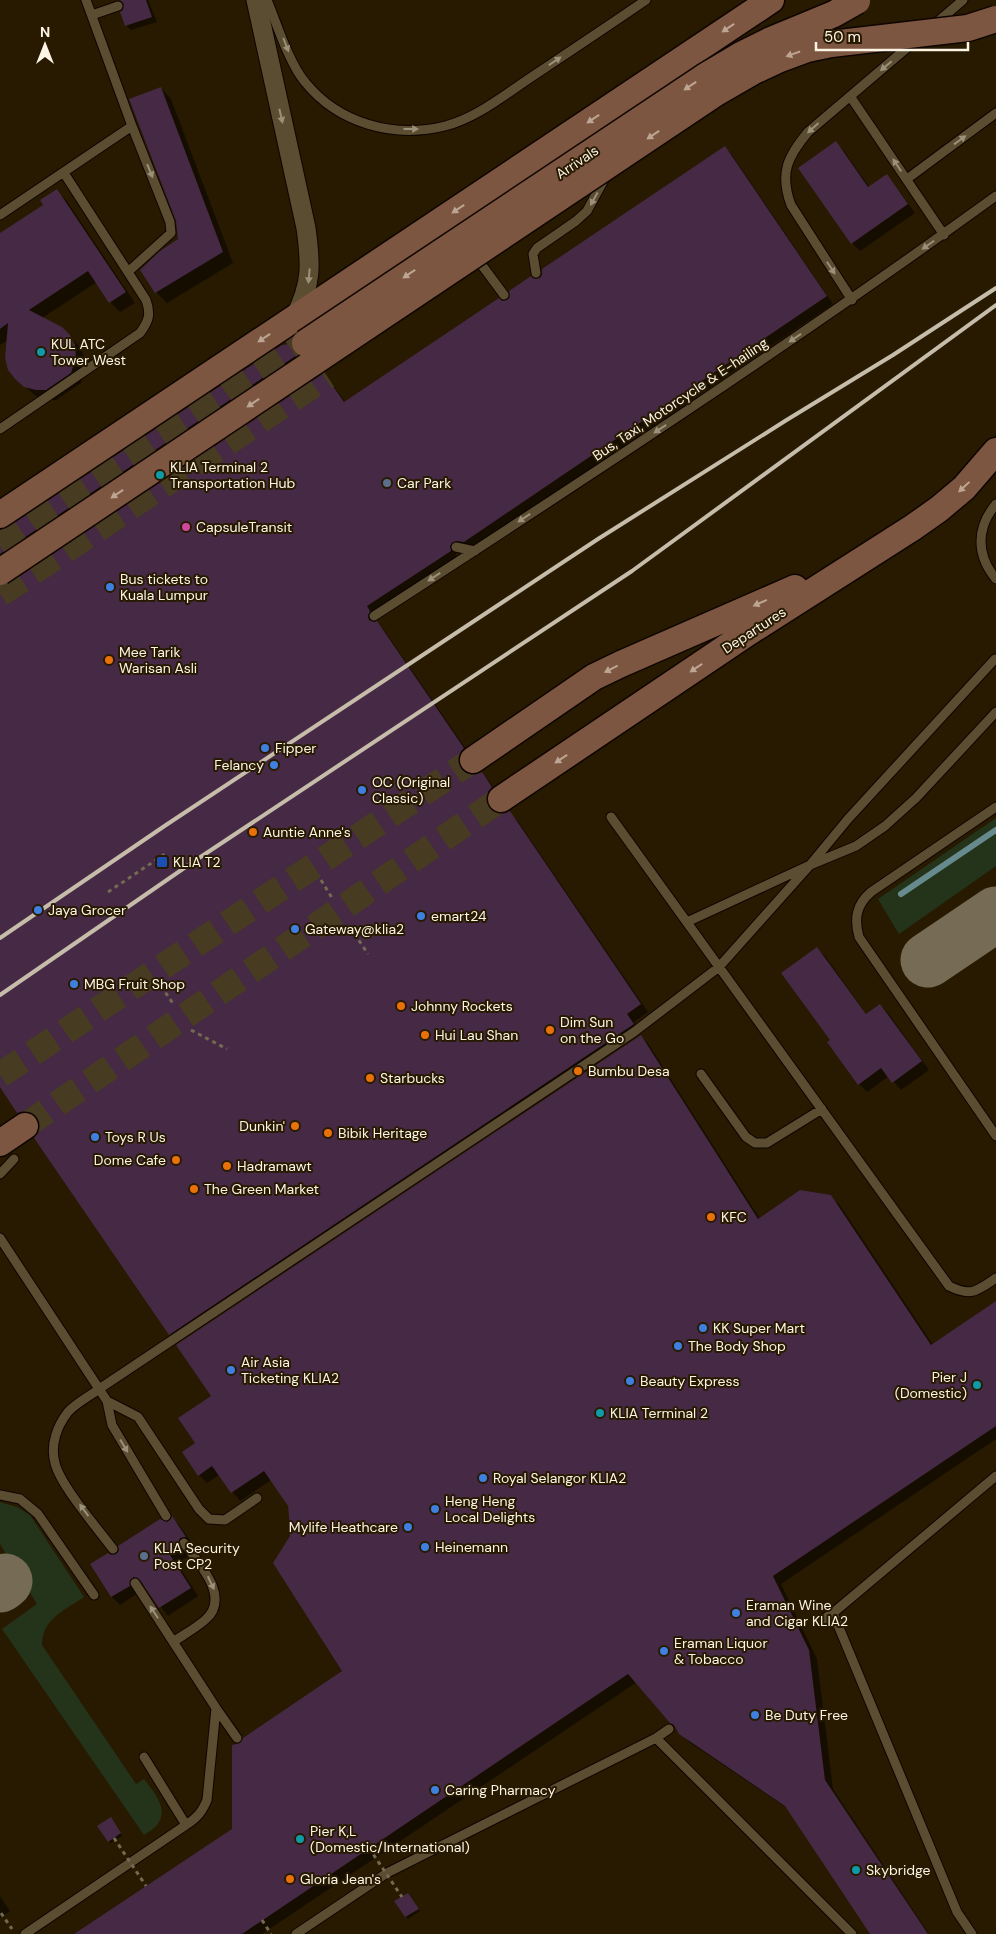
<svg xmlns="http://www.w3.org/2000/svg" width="996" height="1934" font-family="'DM Sans',sans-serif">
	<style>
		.green { fill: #24341a }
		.shadow { fill: #0007 }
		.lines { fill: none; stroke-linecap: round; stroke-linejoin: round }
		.stream { stroke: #668a8e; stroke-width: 6 }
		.taxiway { stroke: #766b55; stroke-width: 55 }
		.building { fill: #462944 }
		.secondary-tunnel { stroke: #473b22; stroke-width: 26; stroke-dasharray: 26 13; stroke-linecap: butt }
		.service-casing { stroke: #0f0500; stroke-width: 11 }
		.minor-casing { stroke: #0f0500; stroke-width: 21 }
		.secondary-casing { stroke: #0f0500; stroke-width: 29 }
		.path { stroke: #746953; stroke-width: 3; stroke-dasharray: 4 4; stroke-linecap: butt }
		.service { stroke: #5b4d31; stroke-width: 9 }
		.minor { stroke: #5b4d31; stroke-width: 19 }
		.secondary { stroke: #7d5641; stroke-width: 26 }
		.rail { stroke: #c6bcaa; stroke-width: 4 }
		.secondary-bridge-casing { stroke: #0f0500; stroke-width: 29; stroke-linecap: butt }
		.path-bridge { stroke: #746953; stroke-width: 3; stroke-dasharray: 4 4; stroke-linecap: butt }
		.secondary-bridge { stroke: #7d5641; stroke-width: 26 }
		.oneway { fill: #bca592 }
		.oneway2 { fill: #9b9079 }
		.culture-dot { fill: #0f9aa8; stroke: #271a00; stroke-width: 2 }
		.service-dot { fill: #5c6f8a; stroke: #271a00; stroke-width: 2 }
		.hotel-dot { fill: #d1479c; stroke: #271a00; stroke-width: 2 }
		.shop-dot { fill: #3f7fe0; stroke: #271a00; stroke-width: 2 }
		.food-dot { fill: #e8710a; stroke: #271a00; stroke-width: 2 }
		.transit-dot { fill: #1a4fb4; stroke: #271a00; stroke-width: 2 }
		.labels { text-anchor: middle; stroke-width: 4; stroke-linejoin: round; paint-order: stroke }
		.street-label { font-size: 14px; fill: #fcf4e4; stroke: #271a00 }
		.poi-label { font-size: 14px; fill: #fcf4e4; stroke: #271a00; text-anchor: start }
	</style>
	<rect width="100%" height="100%" fill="#271a00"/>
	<path class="green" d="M996,818V866L899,934L878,899Z
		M0,1502L17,1507L30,1515L84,1597C65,1610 42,1619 42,1645L136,1784L144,1779C153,1791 170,1809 157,1825C154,1829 148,1832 144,1835L2,1629L37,1604L0,1544Z"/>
	<path class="shadow" d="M122,0H148L157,22L131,30L126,25L128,9Z
		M161,88L171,99L233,263L167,303L156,292L141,270L179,240Z
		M836,143L844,151L870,188L886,176L894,184L915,213L860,251L852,243Z
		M724,147L732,155L833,304L471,549H459L456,554L458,558L377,619L375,623H377L384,630L471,756L465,769L467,775L474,776L481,774L489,781L499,795L493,808L495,814L502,815L509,813L517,820L648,1012L634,1022L640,1032L177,1341L170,1334L39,1134L41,1125L39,1119L32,1118L25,1120L18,1113L0,1085V588L8,586L324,375L331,382L346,403L502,302L508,301L534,280L540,279Z
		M57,191L67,201L135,303L120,312L110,302L97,282L42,318L61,328L80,347L84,357L86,368L81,383L56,400H47L36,396L16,379L8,340L0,345V235L45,205Z
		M290,345L297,353L299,359L0,566V532L9,529Z
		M817,948L825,956L867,1015L880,1005L888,1013L929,1070L901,1090L889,1076L867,1092L859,1084L832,1040Z
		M641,1036L649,1045L760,1219L830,1196L839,1204L933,1345L996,1302V1439L781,1584L817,1659L833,1789L929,1934H872L790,1810L689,1742L637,1682L262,1934H78L233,1830L241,1744L344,1671L292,1537L289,1506L271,1480L240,1501L219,1475L207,1483L199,1475L196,1443L213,1396Z
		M173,1519L180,1526L193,1545L188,1546L185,1552L187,1557L177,1563L198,1596L168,1616L143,1584L137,1588V1594L120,1605L112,1597L91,1565L111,1556L117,1555Z
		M113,1821L122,1836L111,1843L108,1841Z
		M0,1896L10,1911L0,1918Z
		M410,1897L420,1911L408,1919L396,1902Z"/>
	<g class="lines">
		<path class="stream" d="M901,894L996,830"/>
		<path class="taxiway" d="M928,960L996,914
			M0,1585L5,1581"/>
	</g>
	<path class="building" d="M120,0H146L152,17L125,26L120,12L123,10L124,4Z
		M161,87L223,252L155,293L140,270L160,251L178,239L176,221L129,99Z
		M836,141L868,187L887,174L908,204L851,244L798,168Z
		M725,146L827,296L464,542L457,541L452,543L450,546L451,551L367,606L370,611L368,616L369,620L374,622L377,621L464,748L460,753L458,761L461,769L467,774L474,775L482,772L492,787L488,792L486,800L489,808L494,812L502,814L510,811L641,1004L627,1014L634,1024L169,1335L34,1138L39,1132L40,1125L38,1118L31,1112L24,1111L17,1113L0,1087V587L8,584L324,373L344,402L499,298L502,301L507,300L510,297L509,291L531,276L534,279L540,278L542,275V269Z
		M57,189L126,292L109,303L88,271L29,310L62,327L70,335L75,345L76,357L71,373L46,390H36L24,387L15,379L8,370L5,358L8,323L0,329V233L43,205L40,200Z
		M290,344L292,351L297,355L0,554V531L8,527L282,345Z
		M817,947L866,1014L880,1004L922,1061L892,1083L881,1068L858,1085L827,1042L830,1040L781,973Z
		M641,1035L758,1219L800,1190L831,1195L931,1345L996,1301V1426L773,1576L809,1650L825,1780L928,1934H870L785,1806L679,1734L674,1725L670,1723L628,1674L242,1934H74L232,1829V1745L240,1743L243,1738L342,1671L273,1563L290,1536L289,1516L288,1506L264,1471L231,1493L212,1466L198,1476L182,1452L195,1443L178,1418L211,1396L176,1345Z
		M172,1516L186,1537L180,1538L178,1543L180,1548L170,1555L191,1588L159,1608L140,1580L134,1577L130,1580V1586L111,1597L90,1564L108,1553L111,1555L116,1554L119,1551L118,1546L160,1519L167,1522L171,1519Z
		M111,1817L121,1833L108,1842L97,1826Z
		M408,1893L419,1909L405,1917L394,1901Z"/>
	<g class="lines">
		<path class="secondary-tunnel" d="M0,546L305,343
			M0,594L327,376
			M0,1075L473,760
			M25,1126L501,799"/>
		<g class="service-casing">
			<path id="service" d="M267,0C277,24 289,63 305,82C338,123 393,139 445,126C476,118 503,96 530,78C569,52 608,26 646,0
				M92,15L118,6
				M935,24L963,0
				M850,96L944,235
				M907,179L996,113
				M0,215L132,126L86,0
				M474,258L484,268L504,295
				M129,271L171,233L170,222L132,126
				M536,273L533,254L537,248L576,221L587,211L606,176
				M852,300L791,205C779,173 788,156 808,132L915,41
				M0,429L140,333C149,321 151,314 146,300L64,173
				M996,504C976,528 976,555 996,579
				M456,547L475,551
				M374,616C584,480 793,343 996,196
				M996,807L871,892C856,905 854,919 859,937L996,1136
				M611,817L949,1286C971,1297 977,1291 996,1278
				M687,922L810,865L856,846L885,826L916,798L996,712
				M701,1074L746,1137L755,1143H767L822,1109
				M0,1174L14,1159
				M0,1238L107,1401L112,1425L166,1516
				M107,1401L138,1417L199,1509L209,1519L225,1520L257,1498
				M0,1495L20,1499L38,1514L94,1595
				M113,1549C98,1529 60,1485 55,1463C50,1445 57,1426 68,1412C76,1403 90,1396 99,1389L634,1032L719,967L810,865L848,819L995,659
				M135,1583L216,1708L207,1800C202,1812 197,1818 186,1825L144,1757
				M819,1622L833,1613
				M173,1642C183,1635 196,1628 205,1620C232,1597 198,1563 184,1543
				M216,1708L237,1738
				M656,1738L669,1729
				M25,1934L186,1825
				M296,1934L387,1873L656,1738L852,1934
				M972,1934L957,1912L833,1613L996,1476"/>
		</g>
		<g class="minor-casing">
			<path id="minor" d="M256,0L306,228C311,265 312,283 295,317"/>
		</g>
		<g class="secondary-casing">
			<path id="secondary" d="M0,515L771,0
				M473,760L594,677L621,664L795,588
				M501,799L749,632L912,528L939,509L964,488L996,451
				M0,1143L25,1126"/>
		</g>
		<path class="path" d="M321,880L332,898
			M108,892L165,854
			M350,927L368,954
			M161,986L174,1005
			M191,1030L227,1049
			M1,1913L12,1929
			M262,1920L271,1934"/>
		<use href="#service" class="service"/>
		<use href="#minor" class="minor"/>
		<use href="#secondary" class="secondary"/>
		<path class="rail" d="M0,938L166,825L598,539L785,421L893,355L996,288
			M0,995L190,864L632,571L996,305"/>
		<g class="secondary-bridge-casing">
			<path id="secondary-bridge" d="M305,343L704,77L741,55L771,40L834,14L857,1
				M0,572L716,93L754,71L780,59L807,49L831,44L968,28L996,19"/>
		</g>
		<path class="path-bridge" d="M114,1838L146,1886
			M369,1848L402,1897"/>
		<use href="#secondary-bridge" class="secondary-bridge"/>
	</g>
	<defs><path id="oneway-solid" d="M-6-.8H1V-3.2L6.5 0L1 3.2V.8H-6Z" transform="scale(1.25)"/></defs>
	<g class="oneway">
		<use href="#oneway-solid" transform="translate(728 28) rotate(146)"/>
		<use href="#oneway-solid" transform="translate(793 54) rotate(161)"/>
		<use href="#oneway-solid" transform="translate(690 86) rotate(146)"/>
		<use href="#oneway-solid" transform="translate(593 119) rotate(146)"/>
		<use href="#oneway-solid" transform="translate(653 135) rotate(146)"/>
		<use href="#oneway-solid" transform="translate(458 209) rotate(146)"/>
		<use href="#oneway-solid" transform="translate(409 274) rotate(146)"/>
		<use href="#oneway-solid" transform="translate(264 338) rotate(146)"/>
		<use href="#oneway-solid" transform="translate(253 403) rotate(146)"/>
		<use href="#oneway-solid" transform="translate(964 487) rotate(137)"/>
		<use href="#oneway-solid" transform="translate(117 494) rotate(146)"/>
		<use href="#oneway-solid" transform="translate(760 603) rotate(156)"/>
		<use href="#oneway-solid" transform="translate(696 668) rotate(146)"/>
		<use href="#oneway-solid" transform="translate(611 669) rotate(153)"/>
		<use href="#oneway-solid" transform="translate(561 759) rotate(146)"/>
	</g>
	<g class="oneway2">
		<use href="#oneway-solid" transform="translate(286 45) rotate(69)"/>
		<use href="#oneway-solid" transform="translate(555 61) rotate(-34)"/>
		<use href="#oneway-solid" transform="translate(886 66) rotate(140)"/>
		<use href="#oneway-solid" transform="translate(281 116) rotate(77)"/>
		<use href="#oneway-solid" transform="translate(813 128) rotate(138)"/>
		<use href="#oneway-solid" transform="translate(411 129)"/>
		<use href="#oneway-solid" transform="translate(960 140) rotate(-36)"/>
		<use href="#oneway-solid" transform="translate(897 165) rotate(-124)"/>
		<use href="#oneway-solid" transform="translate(150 171) rotate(68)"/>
		<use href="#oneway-solid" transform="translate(594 199) rotate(119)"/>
		<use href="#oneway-solid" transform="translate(928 245) rotate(145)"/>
		<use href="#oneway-solid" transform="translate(831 268) rotate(57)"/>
		<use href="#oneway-solid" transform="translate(309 276) rotate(95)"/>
		<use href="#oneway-solid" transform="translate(795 338) rotate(146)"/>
		<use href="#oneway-solid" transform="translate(660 429) rotate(147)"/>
		<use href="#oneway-solid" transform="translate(524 518) rotate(147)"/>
		<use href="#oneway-solid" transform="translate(434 577) rotate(147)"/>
		<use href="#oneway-solid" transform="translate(124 1446) rotate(59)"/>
		<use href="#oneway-solid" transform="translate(84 1510) rotate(-126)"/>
		<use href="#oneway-solid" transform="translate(211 1583) rotate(65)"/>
		<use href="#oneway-solid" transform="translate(154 1612) rotate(-123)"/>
	</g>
	<g class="culture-dot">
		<circle cx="41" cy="352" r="5"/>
		<circle cx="160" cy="475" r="5"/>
		<circle cx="977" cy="1385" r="5"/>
		<circle cx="600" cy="1413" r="5"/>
		<circle cx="300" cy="1839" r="5"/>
		<circle cx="856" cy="1870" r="5"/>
	</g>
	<g class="service-dot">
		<circle cx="387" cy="483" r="5"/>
		<circle cx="144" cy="1556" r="5"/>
	</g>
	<circle class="hotel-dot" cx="186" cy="527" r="5"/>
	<g class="shop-dot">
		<circle cx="110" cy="587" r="5"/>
		<circle cx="265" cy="748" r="5"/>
		<circle cx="274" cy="765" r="5"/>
		<circle cx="362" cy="790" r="5"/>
		<circle cx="38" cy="910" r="5"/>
		<circle cx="421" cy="916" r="5"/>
		<circle cx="295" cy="929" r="5"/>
		<circle cx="74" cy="984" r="5"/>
		<circle cx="95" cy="1137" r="5"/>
		<circle cx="703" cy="1328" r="5"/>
		<circle cx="678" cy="1346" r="5"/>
		<circle cx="231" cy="1370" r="5"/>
		<circle cx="630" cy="1381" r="5"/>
		<circle cx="483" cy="1478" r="5"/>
		<circle cx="435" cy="1509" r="5"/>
		<circle cx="408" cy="1527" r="5"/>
		<circle cx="425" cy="1547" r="5"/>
		<circle cx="736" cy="1613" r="5"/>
		<circle cx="664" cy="1651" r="5"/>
		<circle cx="755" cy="1715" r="5"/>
		<circle cx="435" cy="1790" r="5"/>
	</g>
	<g class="food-dot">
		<circle cx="109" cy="660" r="5"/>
		<circle cx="253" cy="832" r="5"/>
		<circle cx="401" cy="1006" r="5"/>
		<circle cx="550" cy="1030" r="5"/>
		<circle cx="425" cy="1035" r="5"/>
		<circle cx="578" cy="1071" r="5"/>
		<circle cx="370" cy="1078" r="5"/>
		<circle cx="295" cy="1126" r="5"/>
		<circle cx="328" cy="1133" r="5"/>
		<circle cx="176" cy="1160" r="5"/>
		<circle cx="227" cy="1166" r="5"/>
		<circle cx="194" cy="1189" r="5"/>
		<circle cx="711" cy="1217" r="5"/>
		<circle cx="290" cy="1879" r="5"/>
	</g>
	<rect class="transit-dot" x="156" y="856" width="12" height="12" rx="2.5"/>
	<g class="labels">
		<g class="street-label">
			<text transform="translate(577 162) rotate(-34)" y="5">Arrivals</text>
			<text transform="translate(680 399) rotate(-34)" y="5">Bus, Taxi, Motorcycle &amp; E-hailing</text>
			<text transform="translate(754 630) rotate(-33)" y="5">Departures</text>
		</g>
		<g class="poi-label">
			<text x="51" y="349">KUL ATC<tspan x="51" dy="16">Tower West</tspan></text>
			<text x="170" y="472">KLIA Terminal 2<tspan x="170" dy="16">Transportation Hub</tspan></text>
			<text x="397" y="488">Car Park</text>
			<text x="196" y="532">CapsuleTransit</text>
			<text x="120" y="584">Bus tickets to<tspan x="120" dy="16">Kuala Lumpur</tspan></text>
			<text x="119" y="657">Mee Tarik<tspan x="119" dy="16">Warisan Asli</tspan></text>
			<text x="275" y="753">Fipper</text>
			<text x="264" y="770" text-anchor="end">Felancy</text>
			<text x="372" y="787">OC (Original<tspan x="372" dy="16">Classic)</tspan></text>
			<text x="263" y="837">Auntie Anne's</text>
			<text x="173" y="867">KLIA T2</text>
			<text x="48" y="915">Jaya Grocer</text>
			<text x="431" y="921">emart24</text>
			<text x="305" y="934">Gateway@klia2</text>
			<text x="84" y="989">MBG Fruit Shop</text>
			<text x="411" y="1011">Johnny Rockets</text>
			<text x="560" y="1027">Dim Sun<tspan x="560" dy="16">on the Go</tspan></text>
			<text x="435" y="1040">Hui Lau Shan</text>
			<text x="588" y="1076">Bumbu Desa</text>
			<text x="380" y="1083">Starbucks</text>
			<text x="285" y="1131" text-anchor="end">Dunkin'</text>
			<text x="338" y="1138">Bibik Heritage</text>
			<text x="105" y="1142">Toys R Us</text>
			<text x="166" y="1165" text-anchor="end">Dome Cafe</text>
			<text x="237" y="1171">Hadramawt</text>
			<text x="204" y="1194">The Green Market</text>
			<text x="721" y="1222">KFC</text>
			<text x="713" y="1333">KK Super Mart</text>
			<text x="688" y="1351">The Body Shop</text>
			<text x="241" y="1367">Air Asia<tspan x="241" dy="16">Ticketing KLIA2</tspan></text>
			<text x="967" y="1382" text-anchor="end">Pier J<tspan x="967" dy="16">(Domestic)</tspan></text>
			<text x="640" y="1386">Beauty Express</text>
			<text x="610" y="1418">KLIA Terminal 2</text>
			<text x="493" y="1483">Royal Selangor KLIA2</text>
			<text x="445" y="1506">Heng Heng<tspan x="445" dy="16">Local Delights</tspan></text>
			<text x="398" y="1532" text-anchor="end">Mylife Heathcare</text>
			<text x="435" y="1552">Heinemann</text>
			<text x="154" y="1553">KLIA Security<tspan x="154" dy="16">Post CP2</tspan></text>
			<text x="746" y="1610">Eraman Wine<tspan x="746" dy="16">and Cigar KLIA2</tspan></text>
			<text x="674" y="1648">Eraman Liquor<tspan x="674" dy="16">&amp; Tobacco</tspan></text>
			<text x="765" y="1720">Be Duty Free</text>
			<text x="445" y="1795">Caring Pharmacy</text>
			<text x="310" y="1836">Pier K,L<tspan x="310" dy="16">(Domestic/International)</tspan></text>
			<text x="866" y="1875">Skybridge</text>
			<text x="300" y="1884">Gloria Jean's</text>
		</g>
	</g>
	<g transform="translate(45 45)" stroke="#271a00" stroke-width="4" paint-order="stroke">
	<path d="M0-4L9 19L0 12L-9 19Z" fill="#fcf4e4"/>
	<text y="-8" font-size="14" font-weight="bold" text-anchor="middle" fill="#fcf4e4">N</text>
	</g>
	<path d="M816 42v8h152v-8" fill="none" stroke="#fcf4e4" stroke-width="2.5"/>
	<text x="824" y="42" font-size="15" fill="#fcf4e4" stroke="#271a00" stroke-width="4" paint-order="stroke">50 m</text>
</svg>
